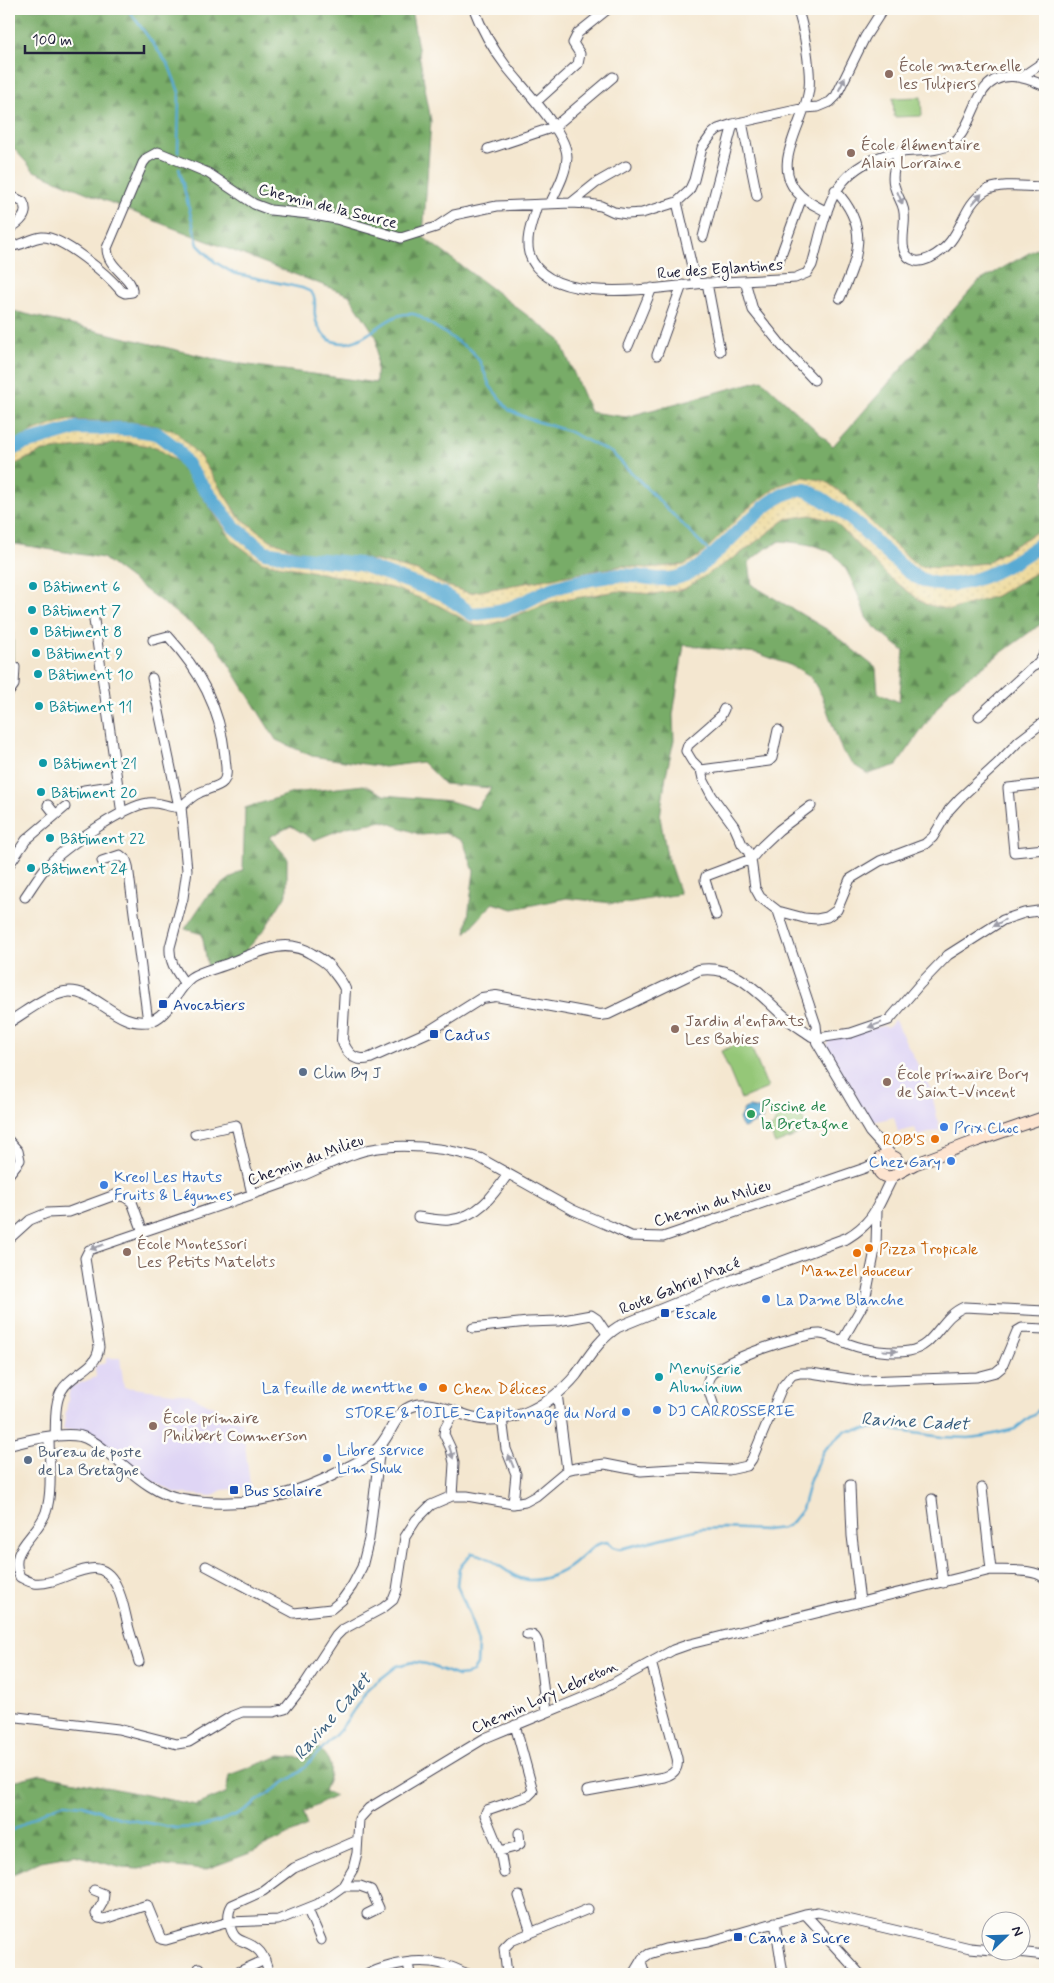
<svg xmlns="http://www.w3.org/2000/svg" width="1054" height="1983" font-family="Mynerve,sans-serif">
	<style>
		.built { fill: #dfd5f5 }
		.grass { fill: url(#grass-tufts); stroke: #5c745a }
		.forest { fill: url(#forest-firs); stroke: #4d6752; fill-rule: evenodd }
		.sand { fill: url(#sand-dots); stroke: #887e6c }
		.pitch { fill: #95c778; stroke: #5c745a }
		.water { fill: url(#water-waves); stroke: #3d6687 }
		.lines { fill: none; stroke-linecap: round; stroke-linejoin: round }
		.stream { stroke: #58aad3; stroke-width: 2.5 }
		.river { stroke: #58aad3; stroke-width: 14 }
		.minor-casing { stroke: #424051; stroke-width: 11 }
		.tertiary-casing { stroke: #424051; stroke-width: 12 }
		.secondary-casing { stroke: #424051; stroke-width: 13 }
		.minor { stroke: #fff; stroke-width: 9 }
		.tertiary { stroke: #fff; stroke-width: 10 }
		.secondary { stroke: #fde4d0; stroke-width: 11 }
		.oneway { fill: #9c9ca7 }
		.education-dot { fill: #8d6e63; stroke: #fdfcf7; stroke-width: 2 }
		.culture-dot { fill: #0f9aa8; stroke: #fdfcf7; stroke-width: 2 }
		.transit-dot { fill: #1a4fb4; stroke: #fdfcf7; stroke-width: 2 }
		.service-dot { fill: #5c6f8a; stroke: #fdfcf7; stroke-width: 2 }
		.leisure-dot { fill: #2e9e5b; stroke: #fdfcf7; stroke-width: 2 }
		.shop-dot { fill: #3f7fe0; stroke: #fdfcf7; stroke-width: 2 }
		.food-dot { fill: #e8710a; stroke: #fdfcf7; stroke-width: 2 }
		.labels { text-anchor: middle; stroke-width: 5; stroke-linejoin: round; paint-order: stroke }
		.education-label { font-size: 16px; fill: #785e54; stroke: #fdfcf7; text-anchor: start }
		.street-label { font-size: 16px; fill: #22223b; stroke: #fdfcf7 }
		.culture-label { font-size: 16px; fill: #0d838f; stroke: #fdfcf7; text-anchor: start }
		.transit-label { font-size: 16px; fill: #164399; stroke: #fdfcf7; text-anchor: start }
		.service-label { font-size: 16px; fill: #4e5e75; stroke: #fdfcf7; text-anchor: start }
		.leisure-label { font-size: 16px; fill: #27864d; stroke: #fdfcf7; text-anchor: start }
		.shop-label { font-size: 16px; fill: #366cbe; stroke: #fdfcf7; text-anchor: start }
		.food-label { font-size: 16px; fill: #c56008; stroke: #fdfcf7; text-anchor: start }
		.water-label { font-size: 18px; font-style: italic; fill: #3a5f7f; stroke: #fdfcf7 }
	</style>
	<defs>
		<pattern id="grass-tufts" width="24" height="20" patternUnits="userSpaceOnUse" patternTransform="scale(1.25)"><rect width="24" height="20" fill="#95c778"/><path d="M3 7l-1-3M5 7V3M7 7l1-3M15 17l-1-3M17 17v-4M19 17l1-3" fill="none" stroke="#79a164"/></pattern>
		<pattern id="forest-firs" width="22" height="20" patternUnits="userSpaceOnUse" patternTransform="scale(1.25)"><rect width="22" height="20" fill="#78ac68"/><path d="M5 1l3.5 6h-7zM16 11l3.5 6h-7z" fill="#628c57"/></pattern>
		<pattern id="sand-dots" width="8" height="8" patternUnits="userSpaceOnUse" patternTransform="scale(1.25)"><rect width="8" height="8" fill="#eeda9e"/><path d="M2 2h.1M6 6h.1" fill="none" stroke="#ccbb89" stroke-width="1.8" stroke-linecap="round"/></pattern>
		<pattern id="water-waves" width="16" height="10" patternUnits="userSpaceOnUse" patternTransform="scale(1.25)"><rect width="16" height="10" fill="#58aad3"/><path d="M0 5q4-4 8 0t8 0" fill="none" stroke="#488aac"/></pattern>
	</defs>
	<rect width="100%" height="100%" fill="#fdfcf7"/>
	<filter id="ink" filterUnits="userSpaceOnUse"><feTurbulence type="fractalNoise" baseFrequency=".02" numOctaves="2"/><feDisplacementMap in="SourceGraphic" scale="10" xChannelSelector="R" yChannelSelector="G"/><feConvolveMatrix kernelMatrix="1 2 1 2 8 2 1 2 1" color-interpolation-filters="sRGB"/></filter>
	<filter id="wash" filterUnits="userSpaceOnUse"><feTurbulence type="fractalNoise" baseFrequency=".0096" numOctaves="4" result="noise"/><feDisplacementMap in="SourceGraphic" scale="20" xChannelSelector="R" yChannelSelector="G"/><feGaussianBlur stdDeviation="1.12" result="paint"/><feColorMatrix in="noise" values="0 0 0 0 0 0 0 0 0 0 0 0 0 0 0 0 0 1.4 0 .05"/><feComposite in="paint" operator="in"/></filter>
	<g filter="url(#wash)">
		<rect width="100%" height="100%" fill="#f4e7d0"/>
		<path class="built" d="M894,1019L931,1090L940,1130L918,1136L915,1128L898,1132L894,1117L868,1123L864,1107L860,1108L855,1093H851L835,1059L826,1046L829,1039L883,1026L887,1027L891,1025Z
			M106,1358H120L124,1387L190,1395L242,1422L251,1492L241,1488L222,1490L212,1496L176,1493L149,1480L96,1438L80,1430H63L70,1387L96,1377L95,1366L106,1363Z"/>
		<path class="grass" d="M9,601H13V667H9Z"/>
		<path class="forest" d="M9,9H411L431,121L423,237L560,340L590,412L626,417L762,380L833,446L978,282L1045,244V527L986,563L937,568L918,566L892,543L778,486L746,510L702,554L684,565L647,568L622,566L469,593L447,586L417,571L377,561L328,556L295,550L270,540L238,516L200,457L144,423L66,420L9,445V310L227,362L376,383L377,338L349,295L160,223L34,171L9,143Z
			M127,442L156,447L179,463L234,542L262,562L353,579L396,589L438,605L476,626L491,625L551,602L617,591L653,594L741,553L786,519L811,515L834,521L888,576L925,604L996,596L1045,567V621L949,691L897,765L868,774L854,765L842,751L822,696L810,676L795,667L757,653L684,645L673,715L674,740L666,775L660,817L667,856L680,894L620,904L567,898L513,909L493,903L466,933L474,871L463,841L445,833L421,835L383,821L347,827L314,840L291,826L269,837L287,857V893L264,930L242,955L208,969L202,934L185,929L208,895L243,869L245,808L293,793L364,785L384,795L450,801L476,809L491,788L444,784L422,762L384,767L312,756L276,740L215,642L103,558L9,543V467L43,451ZM780,541C835,546 840,551 861,602C863,607 864,613 866,617C870,625 895,644 904,651L899,702L878,693L876,668L828,630L752,585L749,562L762,551Z
			M317,1746C334,1764 333,1769 324,1791L335,1796L303,1813L307,1826L250,1853L204,1870L157,1865L139,1869L122,1868L75,1855L41,1861L9,1876V1782L41,1774L196,1805L226,1793L229,1775L280,1756L304,1758Z"/>
		<path class="sand" d="M66,420L144,423L175,431L200,457L238,516L270,540L295,550L328,556L377,561L417,571L447,586L469,593L622,566L647,568L684,565L702,554L746,510L778,486L804,477L825,481L843,494L892,543L918,566L937,568L986,563L1045,527V567L996,596L950,610L925,604L888,576L834,521L811,515L786,519L741,553L684,589L653,594L617,591L551,602L490,625L476,626L438,605L396,589L353,579L262,562L234,542L179,463L156,447L127,442L43,451L9,467V445L32,432Z"/>
		<path class="pitch" d="M921,97L922,116L894,117L893,98Z
			M748,1040L768,1088L741,1099L721,1051Z
			M789,1108L801,1115L808,1131L775,1144L769,1129L773,1127L777,1117L785,1115Z"/>
		<path class="water" d="M749,1107L759,1109L763,1119L744,1128L742,1127L739,1119L744,1109Z"/>
		<g class="lines">
			<path class="stream" d="M128,9L169,66L179,92L178,152
				M179,168L198,245L215,262L233,273L302,288C307,290 312,291 314,297C316,303 314,310 315,316C316,325 324,338 332,341C366,353 387,305 417,315L472,351L480,362L490,386L509,410L529,419L568,431L612,453L713,555
				M9,1832L47,1810L65,1803L83,1805L120,1818L176,1828L199,1827L218,1822L240,1813L300,1772L340,1730L369,1688L397,1666L413,1662L426,1664L458,1676L466,1675L473,1671L477,1665L478,1643L469,1613L457,1585L459,1568L472,1553C494,1556 507,1577 528,1580C542,1581 561,1574 572,1565C584,1556 592,1543 607,1542L613,1547L620,1549L699,1529L723,1528L765,1530L783,1528L790,1524L802,1509L810,1480L823,1451L845,1431L879,1428L942,1437L968,1438L985,1436L1015,1429L1040,1409L1045,1407"/>
			<path class="river" d="M9,451L22,444L77,428L130,429L156,433L176,448L194,475L234,527L265,552L295,557L359,564L443,594L472,614C482,613 493,612 502,610C519,607 532,597 547,591C567,583 589,579 610,576C638,571 663,588 691,572C722,556 770,485 805,490C813,491 830,505 837,509C859,522 874,543 894,559C901,566 912,575 921,579C960,598 1015,563 1045,541"/>
		</g>
	</g>
	<g filter="url(#ink)">
		<g class="lines">
			<g class="minor-casing">
				<path id="minor" d="M474,9C481,28 493,49 506,66C521,86 567,132 567,157C566,174 557,189 550,204
					M797,9C804,25 811,71 809,88C806,123 767,166 801,196C808,203 819,207 827,212
					M1023,76L1045,61
					M536,102L578,64L580,54L573,43L578,33L608,9
					M742,122L757,196
					M488,149L554,127L613,77
					M900,152C896,162 891,174 894,185C899,203 906,203 904,225C903,238 899,257 916,261C922,262 925,260 930,258C964,241 959,208 985,191C998,182 1030,187 1045,187
					M835,190C870,227 859,256 840,298
					M9,195L23,202C30,215 19,223 9,229
					M677,202L696,284
					M571,203L596,183L626,166
					M537,205C533,220 525,237 529,253C546,310 664,286 708,283C737,281 766,280 795,278L807,273L812,265C824,224 826,183 868,162C878,157 889,153 901,152C919,150 936,153 953,143C961,137 966,127 970,118C974,109 978,99 983,91C999,68 1025,77 1045,86
					M703,237L733,124
					M9,246C21,247 30,238 42,237C62,236 108,275 121,291L125,293L132,292C134,277 107,269 107,248L143,163L147,158L158,152L208,173L254,204L270,210L309,214L336,219L401,238L436,227L454,215L497,206L571,203L589,204L601,206L614,212L627,214L642,213L677,202L689,191L694,180L702,148L712,134L718,129L733,124L805,108L818,107L830,102L836,96L865,37L883,9
					M778,263L802,197
					M745,281L753,310L782,346L814,380
					M707,283L720,351
					M628,346L652,288
					M657,355L682,285
					M94,620L122,814
					M153,640L168,636C200,671 220,707 225,756C225,764 229,775 223,782C219,787 206,789 199,793C192,796 187,801 181,807
					M1038,664L1045,653
					M152,678L179,807
					M9,692L14,685L15,667
					M979,716L1032,667L1038,664H1045
					M778,730L772,758L769,761L701,770L703,779L712,796L734,826L742,844L748,851L751,859L755,888L760,897L778,911L816,1025L817,1035
					M701,770L692,761L686,751L688,745L720,717L724,709
					M1045,784L1008,788L1014,852L1045,849
					M84,790L118,785
					M48,805L55,814
					M181,807L187,870L183,898L170,947C169,963 177,972 185,984
					M102,861L120,855L126,860L128,866L148,1022
					M9,865L26,840L65,807
					M25,897C32,887 39,875 47,866C64,848 124,806 148,803C160,801 170,809 181,807
					M778,911L804,918L817,919L827,917L837,910L850,879L880,861L925,844L933,837L949,810L960,798L997,764L1019,741L1045,721
					M716,915L705,880L706,876L751,859L762,846L779,830L811,806
					M818,1038L851,1033L889,1020L920,984L948,955L1003,920L1024,913L1045,910
					M195,1134L236,1125L252,1194
					M9,1141L18,1151L20,1160L9,1174
					M418,1217C428,1218 439,1221 449,1220C478,1217 493,1196 508,1174
					M9,1239L30,1220L47,1213L69,1212L115,1195L125,1197L132,1202L143,1232
					M473,1328L528,1322L558,1321L591,1315L597,1319L607,1334
					M842,1341L865,1301L876,1245L877,1210
					M557,1393L567,1470
					M714,1407C712,1398 705,1386 709,1378C716,1361 802,1333 820,1334C830,1335 840,1341 849,1344C865,1350 892,1354 909,1351C935,1347 940,1317 964,1307L1045,1311
					M502,1418L506,1449L516,1474L513,1504
					M49,1437C49,1459 53,1491 46,1512C37,1537 7,1549 20,1577C24,1579 29,1582 34,1583C64,1587 97,1547 116,1585C123,1598 125,1614 129,1629C132,1640 136,1651 139,1662
					M55,1437C56,1423 54,1402 62,1390C72,1372 97,1370 99,1347L85,1258L89,1250C156,1227 223,1205 290,1181C316,1171 340,1157 367,1150C404,1142 444,1148 480,1158L573,1210L610,1226L631,1236L663,1237L865,1168L878,1162
					M850,1485L852,1536L860,1602
					M982,1488L991,1570
					M452,1496L454,1463L451,1449L444,1434L445,1428L454,1412
					M932,1499L943,1583
					M206,1566L294,1613L331,1609L342,1600L352,1586L362,1567L369,1539L380,1447
					M527,1635C534,1634 536,1637 538,1643L546,1712
					M9,1716L118,1729L177,1744L189,1742L232,1716L242,1712H274L285,1709L304,1685L336,1636L342,1630L383,1608L393,1600L397,1590L405,1537L416,1520L431,1505L452,1496H467L513,1504L525,1502L536,1496L567,1470L575,1468L605,1464L641,1471L689,1468L729,1470L747,1466L752,1459L782,1387L792,1375L800,1373H811L863,1381L977,1377L996,1372L1002,1367L1017,1331L1022,1328L1045,1329
					M587,1791L664,1777C674,1774 679,1769 677,1758L651,1662
					M500,1851L515,1847L520,1844L519,1833
					M504,1873L500,1851L485,1815L487,1810L528,1796L533,1791L515,1725
					M343,1886H360L371,1890L379,1908L367,1914
					M94,1890L104,1894L103,1902L96,1914L99,1918L104,1919L147,1905L161,1939L166,1940L229,1922L278,1920L318,1904L343,1886L353,1869L357,1853L359,1819L369,1808L485,1738L599,1691L673,1650L690,1644L991,1570C1004,1571 1037,1568 1045,1579
					M519,1896L531,1932
					M308,1910L321,1940
					M805,1914L860,1974
					M775,1922L783,1974
					M1000,1950L1045,1955
					M641,1962L645,1974
					M408,1963L410,1974
					M199,1968L202,1974
					M234,1974L265,1960
					M269,1974C267,1967 265,1958 260,1952C246,1936 233,1948 229,1920C228,1914 229,1910 232,1905L263,1891L294,1868L356,1841
					M368,1974C390,1964 418,1958 442,1964C451,1966 460,1971 468,1974
					M507,1974L504,1948L511,1941L588,1909
					M633,1974L642,1959L649,1954L665,1949L708,1942L805,1914L818,1912L970,1948L992,1950"/>
			</g>
			<g class="tertiary-casing">
				<path id="tertiary" d="M9,1022C26,1012 45,996 65,992C95,987 116,1028 149,1021C168,1018 176,989 191,978C201,971 218,968 230,963C257,953 284,936 312,954C319,958 325,961 330,967C335,974 342,981 345,989L342,1040C347,1054 355,1062 370,1058L428,1032L482,998L496,996L600,1015L608,1014L699,970C735,964 759,994 784,1016C792,1023 802,1029 812,1036
					M817,1042L870,1132L891,1155
					M9,1445C28,1440 61,1432 80,1436C92,1439 103,1449 112,1456C133,1473 154,1494 182,1499C241,1510 295,1497 346,1468C356,1463 367,1458 375,1451C390,1439 393,1415 410,1407C430,1398 456,1414 476,1418C491,1421 510,1419 525,1413C543,1406 563,1391 576,1375C589,1357 599,1339 618,1327L735,1279L847,1238C877,1220 877,1205 893,1176"/>
			</g>
			<g class="secondary-casing">
				<path id="secondary" d="M898,1173L900,1166L896,1158L888,1154L880,1158C874,1170 881,1179 893,1176L915,1164L976,1141L1045,1117"/>
			</g>
			<use href="#minor" class="minor"/>
			<use href="#tertiary" class="tertiary"/>
			<use href="#secondary" class="secondary"/>
		</g>
		<defs><path id="oneway-solid" d="M-6-.8H1V-3.2L6.5 0L1 3.2V.8H-6Z" transform="scale(1.25)"/></defs>
		<g class="oneway">
			<use href="#oneway-solid" transform="translate(842 84) rotate(-64)"/>
			<use href="#oneway-solid" transform="translate(900 198) rotate(67)"/>
			<use href="#oneway-solid" transform="translate(977 199) rotate(-47)"/>
			<use href="#oneway-solid" transform="translate(999 923) rotate(150)"/>
			<use href="#oneway-solid" transform="translate(875 1025) rotate(160)"/>
			<use href="#oneway-solid" transform="translate(97 1247) rotate(160)"/>
			<use href="#oneway-solid" transform="translate(890 1351) rotate(4)"/>
			<use href="#oneway-solid" transform="translate(451 1452) rotate(72)"/>
			<use href="#oneway-solid" transform="translate(511 1461) rotate(-112)"/>
		</g>
	</g>
	<g class="education-dot">
		<circle cx="889" cy="74" r="5"/>
		<circle cx="851" cy="153" r="5"/>
		<circle cx="675" cy="1029" r="5"/>
		<circle cx="887" cy="1082" r="5"/>
		<circle cx="127" cy="1252" r="5"/>
		<circle cx="153" cy="1426" r="5"/>
	</g>
	<g class="culture-dot">
		<circle cx="33" cy="586" r="5"/>
		<circle cx="32" cy="610" r="5"/>
		<circle cx="34" cy="631" r="5"/>
		<circle cx="36" cy="653" r="5"/>
		<circle cx="38" cy="674" r="5"/>
		<circle cx="39" cy="706" r="5"/>
		<circle cx="43" cy="763" r="5"/>
		<circle cx="41" cy="792" r="5"/>
		<circle cx="50" cy="838" r="5"/>
		<circle cx="31" cy="868" r="5"/>
		<circle cx="659" cy="1377" r="5"/>
	</g>
	<g class="transit-dot">
		<rect x="158" y="999" width="10" height="10" rx="2.5"/>
		<rect x="429" y="1029" width="10" height="10" rx="2.5"/>
		<rect x="660" y="1308" width="10" height="10" rx="2.5"/>
		<rect x="229" y="1485" width="10" height="10" rx="2.5"/>
		<rect x="733" y="1932" width="10" height="10" rx="2.5"/>
	</g>
	<g class="service-dot">
		<circle cx="303" cy="1072" r="5"/>
		<circle cx="28" cy="1460" r="5"/>
	</g>
	<circle class="leisure-dot" cx="751" cy="1114" r="5"/>
	<g class="shop-dot">
		<circle cx="944" cy="1127" r="5"/>
		<circle cx="951" cy="1161" r="5"/>
		<circle cx="104" cy="1185" r="5"/>
		<circle cx="766" cy="1299" r="5"/>
		<circle cx="423" cy="1387" r="5"/>
		<circle cx="657" cy="1410" r="5"/>
		<circle cx="626" cy="1412" r="5"/>
		<circle cx="327" cy="1458" r="5"/>
	</g>
	<g class="food-dot">
		<circle cx="935" cy="1139" r="5"/>
		<circle cx="869" cy="1248" r="5"/>
		<circle cx="857" cy="1253" r="5"/>
		<circle cx="443" cy="1388" r="5"/>
	</g>
	<g class="labels">
		<g class="education-label">
			<text x="899" y="71">École maternelle<tspan x="899" dy="18">les Tulipiers</tspan></text>
			<text x="861" y="150">École élémentaire<tspan x="861" dy="18">Alain Lorraine</tspan></text>
			<text x="685" y="1026">Jardin d'enfants<tspan x="685" dy="18">Les Babies</tspan></text>
			<text x="897" y="1079">École primaire Bory<tspan x="897" dy="18">de Saint-Vincent</tspan></text>
			<text x="137" y="1249">École Montessori<tspan x="137" dy="18">Les Petits Matelots</tspan></text>
			<text x="163" y="1423">École primaire<tspan x="163" dy="18">Philibert Commerson</tspan></text>
		</g>
		<g class="street-label">
			<text transform="translate(328 205) rotate(14)" y="6">Chemin de la Source</text>
			<text transform="translate(720 268) rotate(-4)" y="6">Rue des Eglantines</text>
			<text transform="translate(305 1159) rotate(-20)" y="6">Chemin du Milieu</text>
			<text transform="translate(712 1202) rotate(-18)" y="6">Chemin du Milieu</text>
			<text transform="translate(679 1285) rotate(-22)" y="6">Route Gabriel Macé</text>
			<text transform="translate(544 1696) rotate(-24)" y="6">Chemin Lory Lebreton</text>
		</g>
		<g class="culture-label">
			<text x="43" y="592">Bâtiment 6</text>
			<text x="42" y="616">Bâtiment 7</text>
			<text x="44" y="637">Bâtiment 8</text>
			<text x="46" y="659">Bâtiment 9</text>
			<text x="48" y="680">Bâtiment 10</text>
			<text x="49" y="712">Bâtiment 11</text>
			<text x="53" y="769">Bâtiment 21</text>
			<text x="51" y="798">Bâtiment 20</text>
			<text x="60" y="844">Bâtiment 22</text>
			<text x="41" y="874">Bâtiment 24</text>
			<text x="669" y="1374">Menuiserie<tspan x="669" dy="18">Aluminium</tspan></text>
		</g>
		<g class="transit-label">
			<text x="173" y="1010">Avocatiers</text>
			<text x="444" y="1040">Cactus</text>
			<text x="675" y="1319">Escale</text>
			<text x="244" y="1496">Bus scolaire</text>
			<text x="748" y="1943">Canne à Sucre</text>
		</g>
		<g class="service-label">
			<text x="313" y="1078">Clim By J</text>
			<text x="38" y="1457">Bureau de poste<tspan x="38" dy="18">de La Bretagne</tspan></text>
		</g>
		<g class="leisure-label">
			<text x="761" y="1111">Piscine de<tspan x="761" dy="18">la Bretagne</tspan></text>
		</g>
		<g class="shop-label">
			<text x="954" y="1133">Prix Choc</text>
			<text x="941" y="1167" text-anchor="end">Chez Gary</text>
			<text x="114" y="1182">Kreol Les Hauts<tspan x="114" dy="18">Fruits &amp; Légumes</tspan></text>
			<text x="776" y="1305">La Dame Blanche</text>
			<text x="413" y="1393" text-anchor="end">La feuille de mentthe</text>
			<text x="667" y="1416">DJ CARROSSERIE</text>
			<text x="616" y="1418" text-anchor="end">STORE &amp; TOILE - Capitonnage du Nord</text>
			<text x="337" y="1455">Libre service<tspan x="337" dy="18">Lim Shuk</tspan></text>
		</g>
		<g class="food-label">
			<text x="925" y="1145" text-anchor="end">ROB'S</text>
			<text x="879" y="1254">Pizza Tropicale</text>
			<text x="857" y="1276" text-anchor="middle">Mamzel douceur</text>
			<text x="453" y="1394">Chen Délices</text>
		</g>
		<g class="water-label">
			<text transform="translate(915 1421) rotate(3)" y="6">Ravine Cadet</text>
			<text transform="translate(332 1716) rotate(-49)" y="6">Ravine Cadet</text>
		</g>
	</g>
	<rect width="1054" height="1983" fill="none" stroke="#fdfcf7" stroke-width="30"/>
	<g transform="translate(1006 1936) rotate(67)"><circle r="24" fill="#fdfcf7" stroke="#a5a5ac"/>
	<path d="M0-4L9 19L0 12L-9 19Z" fill="#1f6fb2"/>
	<text y="-8" font-size="14" font-weight="bold" text-anchor="middle" fill="#22223b">N</text>
	</g>
	<path d="M25 45v8h119v-8" fill="none" stroke="#22223b" stroke-width="2.5"/>
	<text x="32" y="45" font-size="15" fill="#22223b" stroke="#fdfcf7" stroke-width="4" paint-order="stroke">100 m</text>
</svg>
